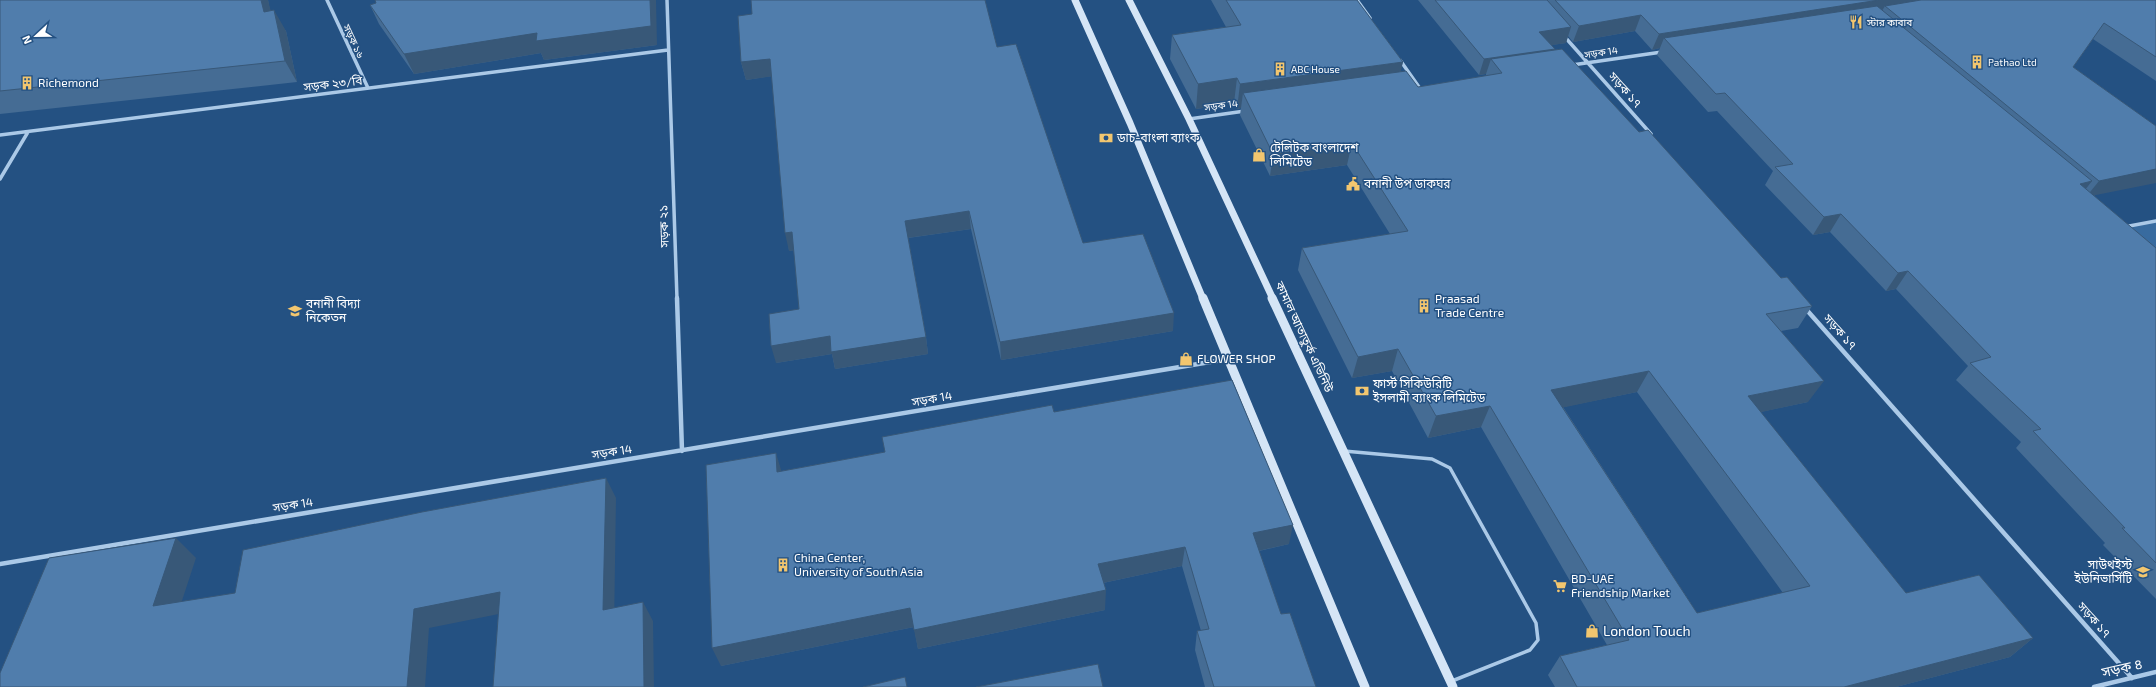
<svg xmlns="http://www.w3.org/2000/svg" width="2156" height="687" font-family="'Exo 2','Noto Sans Bengali',sans-serif">
	<style>
		.green { fill: #386b9f }
		.lines { fill: none; stroke-linecap: round; stroke-linejoin: round }
		.service { stroke: #abc9e7; stroke-width: 3.5 }
		.minor-far1 { stroke: #abc9e7; stroke-width: 3.5 }
		.minor { stroke: #abc9e7; stroke-width: 4.5 }
		.secondary-far1 { stroke: #d5e5f6; stroke-width: 7 }
		.secondary { stroke: #d5e5f6; stroke-width: 9 }
		.wall { fill: #456c94; fill-rule: evenodd }
		.shaded-wall { fill: #385878 }
		.building { fill: #507dac; stroke: #385878; fill-rule: evenodd }
		.labels { text-anchor: middle; stroke-width: 3; stroke-linejoin: round; paint-order: stroke }
		.far-poi-label { font-size: 10px; fill: #fff; stroke: #245182; text-anchor: start }
		.far-street-label { font-size: 10px; fill: #fff; stroke: #245182 }
		.poi-label { font-size: 12px; fill: #fff; stroke: #245182; text-anchor: start }
		.street-label { font-size: 12px; fill: #fff; stroke: #245182 }
		.near-poi-label { font-size: 14px; fill: #fff; stroke: #245182; text-anchor: start }
		.near-street-label { font-size: 14px; fill: #fff; stroke: #245182 }
	</style>
	<rect width="100%" height="100%" fill="#245182"/>
	<path class="green" d="M2156,221V260L2118,228Z"/>
	<g class="lines">
		<path class="service" d="M1344,451L1432,459L1450,468L1536,623L1538,640L1530,650L1452,681"/>
		<path class="minor-far1" d="M327,0L368,88
			M667,0L677,299
			M1357,0L1370,18
			M1564,36L1651,134
			M1400,60L1419,87
			M1572,65L1662,52
			M1189,119L1245,111
			M0,135L668,50
			M0,179L28,132
			M2124,227L2156,221"/>
		<path class="minor" d="M677,298L682,451
			M1805,308L2132,678
			M0,564L1228,359
			M2094,687L2156,672"/>
		<path class="secondary-far1" d="M1075,0L1130,123L1203,299
			M1129,0L1189,119L1273,299"/>
		<path class="secondary" d="M1203,298L1365,687
			M1272,298L1453,687"/>
	</g>
	<path class="wall" d="M0,0H268L270,11L286,31L297,82L0,114Z
		M1211,0H1357L1403,62L1400,71L1418,87L1486,76V74L1479,75L1418,0H2156V81L2093,39L2073,67L2156,126L2094,196L2156,248V599L2103,545L2105,543L2016,448L2021,442L1956,380L1968,366L1896,289L1886,291L1830,232L1813,235L1765,185L1773,171L1717,111L1708,112L1657,55L1660,48L1652,50L1635,31L1573,42L1568,36L1566,43L1551,45L1555,50L1639,132L1781,278L1812,306L1798,328L1781,331L1808,402L1760,412L1906,593L2033,638L2010,657L1896,687H1555L1548,675L1560,656L1607,645L1481,427L1428,438L1392,371L1352,378L1298,270L1302,248L1390,234L1347,165L1270,176L1240,115L1241,108L1237,109L1234,103L1196,109L1170,59L1172,35L1226,27ZM1637,392L1783,593L1697,613L1563,407Z
		M370,5L657,45L544,60L541,53L414,74L379,24Z
		M997,47L1083,243L1173,331L1001,360L971,229L908,238L926,337L928,354L835,369L832,354L776,363L799,309L794,250L789,251L772,76L746,80L741,62Z
		M1054,412L1289,544L1259,551L1281,614L1316,687H1205L1195,650L1197,631H1201L1182,566L1103,583L1105,610L918,649L914,627L721,666L782,471L885,452Z"/>
	<path class="shaded-wall" d="M261,0H268L276,32L264,12Z
		M650,0H656L657,45L544,60L541,53L414,74L404,54Z
		M1879,0H1972L1885,6L1880,14L1664,38L1660,48L1652,50L1659,34Z
		M274,10L286,31L297,82L285,61Z
		M1641,15L1635,31L1573,42L1579,26Z
		M1571,27L1566,43L1534,48L1539,32Z
		M1555,49L1549,65L1491,59L1486,74L1479,75L1484,59Z
		M770,59L774,76L746,80L741,62Z
		M1403,62L1397,87L1243,93L1241,108L1237,109L1240,84Z
		M1237,78L1234,103L1196,109L1198,84Z
		M1352,143L1347,165L1270,176L1273,154Z
		M2156,169V183L2086,197L2099,181Z
		M2092,181L2078,199L2080,184Z
		M969,211L971,229L907,238L905,221Z
		M1841,214L1830,232L1813,235L1824,217Z
		M792,232L796,250L789,251L785,233Z
		M1908,271L1896,289L1886,291L1898,273Z
		M1174,313L1173,331L1001,360L1000,342Z
		M830,336L926,337L928,354L835,369L832,354L776,363L771,346Z
		M1398,349L1392,371L1352,378L1358,357Z
		M1649,371L1637,392L1542,412L1551,390Z
		M1824,381L1808,402L1734,418L1748,396Z
		M1490,406L1481,427L1428,438L1436,416Z
		M776,453L782,473L777,472Z
		M606,478L616,498L614,629L603,610Z
		M1293,525L1289,544L1249,553L1253,533Z
		M176,538L196,558L174,625L153,606Z
		M1185,547L1182,566L1098,584V564Z
		M1106,590L1105,610L918,649L914,630Z
		M500,592L514,611L429,628L425,687H407L414,609Z
		M643,602L653,621L654,687H644Z
		M910,608L914,627L721,666L712,648Z
		M2033,638L2010,657L1896,687H1844Z"/>
	<path class="building" d="M0,0H261L264,12L274,10L285,61L0,91Z
		M375,0H650L651,26L536,41L537,33L404,54L370,5L376,3Z
		M751,0H985L997,47L1016,44L1083,243L1143,234L1174,313L1000,342L969,211L905,221L926,337L831,352L830,336L771,346L769,314L799,309L792,232L785,233L770,59L741,62L738,16L752,14Z
		M1226,0H1357L1403,62L1240,84L1237,78L1198,84L1172,35L1241,25Z
		M1435,0H1547L1571,27L1539,32L1555,49L1484,59Z
		M1555,0H1879L1659,34L1641,15L1579,26Z
		M1921,0H2156V57L2104,23L2073,67L2156,126V169L2099,181L1885,6Z
		M1877,6L2092,181L2080,184L2156,248V563L2122,528H2125L2033,431L2041,429L1970,363L1991,357L1908,271L1898,273L1841,214L1824,217L1775,167L1793,164L1725,93L1716,94L1664,38Z
		M1562,49L1639,132L1648,130L1781,278L1787,277L1812,306L1766,314L1824,381L1748,396L1906,593L1979,575L2033,638L1844,687H1577L1560,656L1629,640L1490,406L1436,416L1398,349L1358,357L1302,248L1408,231L1352,143L1273,154L1243,93L1406,71L1418,87L1502,73L1491,59ZM1649,371L1810,586L1697,613L1551,390Z
		M1232,380L1293,525L1253,533L1281,614L1290,613L1316,687H1214L1197,631L1209,629L1185,547L1098,564L1106,590L914,630L910,608L712,648L706,465L776,453L777,472L885,452L882,437L1052,405L1054,412Z
		M606,478L603,610L643,602L644,687H493L500,592L414,609L407,687H0V673L49,558L176,538L153,606L235,593L243,550L422,512Z
		M1098,664L1103,687H976Z
		M905,677L907,687H863Z"/>
	<defs>
		<g id="restaurant-bare" transform="scale(1.08)"><path d="M-5-6h1v4h1v-4h1v4h1v-4h1v5L-1.5 .5V6h-2V.5L-5-1ZM5-6V6H3V1.5H1.5Q1.5-4 5-6Z" fill="#f2c66f" stroke="#245182" stroke-width="2.5" paint-order="stroke"/></g>
		<g id="building-bare" transform="scale(1.08)"><path d="M-4-6H4V6H1V3H-1V6H-4ZM-2.5-4.3h1.7v1.8h-1.7ZM.8-4.3h1.7v1.8H.8ZM-2.5-1h1.7V.8h-1.7ZM.8-1h1.7V.8H.8Z" fill="#f2c66f" stroke="#245182" stroke-width="2.5" paint-order="stroke"/></g>
		<g id="bank-bare" transform="scale(1.08)"><path d="M-6-4H6V4H-6ZM0-2.3a2.3 2.3 0 1 0 0 4.6a2.3 2.3 0 1 0 0-4.6Z" fill="#f2c66f" stroke="#245182" stroke-width="2.5" paint-order="stroke"/></g>
		<g id="shop-bare" transform="scale(1.08)"><path d="M-5-2.5h2.3a2.7 3.5 0 0 1 5.4 0H5L5.5 6h-11ZM-1.5-2.5h3a1.5 2.3 0 0 0-3 0Z" fill="#f2c66f" stroke="#245182" stroke-width="2.5" paint-order="stroke"/></g>
		<g id="civic-bare" transform="scale(1.08)"><path d="M-.6-6.5H3V-4.5H.6V-3L4-1V1h2V6H-6V1h2V-1L-.6-3ZM-1.2 2.5V6h2.4V2.5Z" fill="#f2c66f" stroke="#245182" stroke-width="2.5" paint-order="stroke"/></g>
		<g id="school-bare" transform="scale(1.08)"><path d="M0-5L7-2L0 1L-7-2ZM-4 1L0 2.5L4 1V4Q0 6-4 4Z" fill="#f2c66f" stroke="#245182" stroke-width="2.5" paint-order="stroke"/></g>
		<g id="university-bare" transform="scale(1.08)"><path d="M0-5L7-2L0 1L-7-2ZM-4 1L0 2.5L4 1V4Q0 6-4 4Z" fill="#f2c66f" stroke="#245182" stroke-width="2.5" paint-order="stroke"/></g>
		<g id="supermarket-bare" transform="scale(1.08)"><path d="M-6-5.5h2.5l.6 2H6L4.5 2H-2.5L-4.4-4H-6ZM-1.5 3.2a1.3 1.3 0 1 0 .1 0ZM3 3.2a1.3 1.3 0 1 0 .1 0Z" fill="#f2c66f" stroke="#245182" stroke-width="2.5" paint-order="stroke"/></g>
	</defs>
	<g fill-rule="evenodd">
		<use href="#restaurant-bare" x="1856" y="22"/>
		<use href="#building-bare" x="1977" y="62"/>
		<use href="#building-bare" x="1280" y="69"/>
		<use href="#building-bare" x="27" y="83"/>
		<use href="#bank-bare" x="1106" y="138"/>
		<use href="#shop-bare" x="1259" y="155"/>
		<use href="#civic-bare" x="1353" y="184"/>
		<use href="#building-bare" x="1424" y="306"/>
		<use href="#school-bare" x="295" y="311"/>
		<use href="#shop-bare" x="1186" y="359"/>
		<use href="#bank-bare" x="1362" y="391"/>
		<use href="#building-bare" x="783" y="565"/>
		<use href="#university-bare" x="2143" y="572"/>
		<use href="#supermarket-bare" x="1560" y="586"/>
		<use href="#shop-bare" x="1592" y="631"/>
	</g>
	<g class="labels">
		<g class="far-poi-label">
			<text x="1867" y="26">স্টার কাবাব</text>
			<text x="1988" y="66">Pathao Ltd</text>
			<text x="1291" y="73">ABC House</text>
		</g>
		<g class="far-street-label">
			<text transform="translate(354 41) rotate(65)" y="4">সড়ক ১৬</text>
			<text transform="translate(1601 52) rotate(-9)" y="4">সড়ক 14</text>
			<text transform="translate(1221 105) rotate(-8)" y="4">সড়ক 14</text>
		</g>
		<g class="poi-label">
			<text x="38" y="87">Richemond</text>
			<text x="1117" y="142">ডাচ-বাংলা ব্যাংক</text>
			<text x="1270" y="152">টেলিটক বাংলাদেশ<tspan x="1270" dy="14">লিমিটেড</tspan></text>
			<text x="1364" y="188">বনানী উপ ডাকঘর</text>
			<text x="1435" y="303">Praasad<tspan x="1435" dy="14">Trade Centre</tspan></text>
			<text x="306" y="308">বনানী বিদ্যা<tspan x="306" dy="14">নিকেতন</tspan></text>
			<text x="1197" y="363">FLOWER SHOP</text>
			<text x="1373" y="388">ফার্স্ট সিকিউরিটি<tspan x="1373" dy="14">ইসলামী ব্যাংক লিমিটেড</tspan></text>
			<text x="794" y="562">China Center,<tspan x="794" dy="14">University of South Asia</tspan></text>
			<text x="2132" y="569" text-anchor="end">সাউথইস্ট<tspan x="2132" dy="14">ইউনিভার্সিটি</tspan></text>
			<text x="1571" y="583">BD-UAE<tspan x="1571" dy="14">Friendship Market</tspan></text>
		</g>
		<g class="street-label">
			<text transform="translate(333 84) rotate(-7)" y="4">সড়ক ২৩/বি</text>
			<text transform="translate(1625 90) rotate(48)" y="4">সড়ক ১৭</text>
			<text transform="translate(664 226) rotate(-92)" y="4">সড়ক ২১</text>
			<text transform="translate(1840 332) rotate(48)" y="4">সড়ক ১৭</text>
			<text transform="translate(1304 337) rotate(65)" y="4">কামাল আতাতুর্ক এভিনিউ</text>
			<text transform="translate(932 399) rotate(-10)" y="4">সড়ক 14</text>
			<text transform="translate(612 452) rotate(-9)" y="4">সড়ক 14</text>
			<text transform="translate(293 505) rotate(-9)" y="4">সড়ক 14</text>
			<text transform="translate(2094 620) rotate(48)" y="4">সড়ক ১৭</text>
		</g>
		<g class="near-poi-label">
			<text x="1603" y="636">London Touch</text>
		</g>
		<g class="near-street-label">
			<text transform="translate(2122 668) rotate(-13)" y="5">সড়ক ৪</text>
		</g>
	</g>
	<g transform="translate(36 36) rotate(248)" stroke="#245182" stroke-width="3" paint-order="stroke">
	<path d="M0-3L7 15L0 10L-7 15Z" fill="#ffffff"/>
	<text y="-6" font-size="11" font-weight="bold" text-anchor="middle" fill="#ffffff">N</text>
	</g>
</svg>
